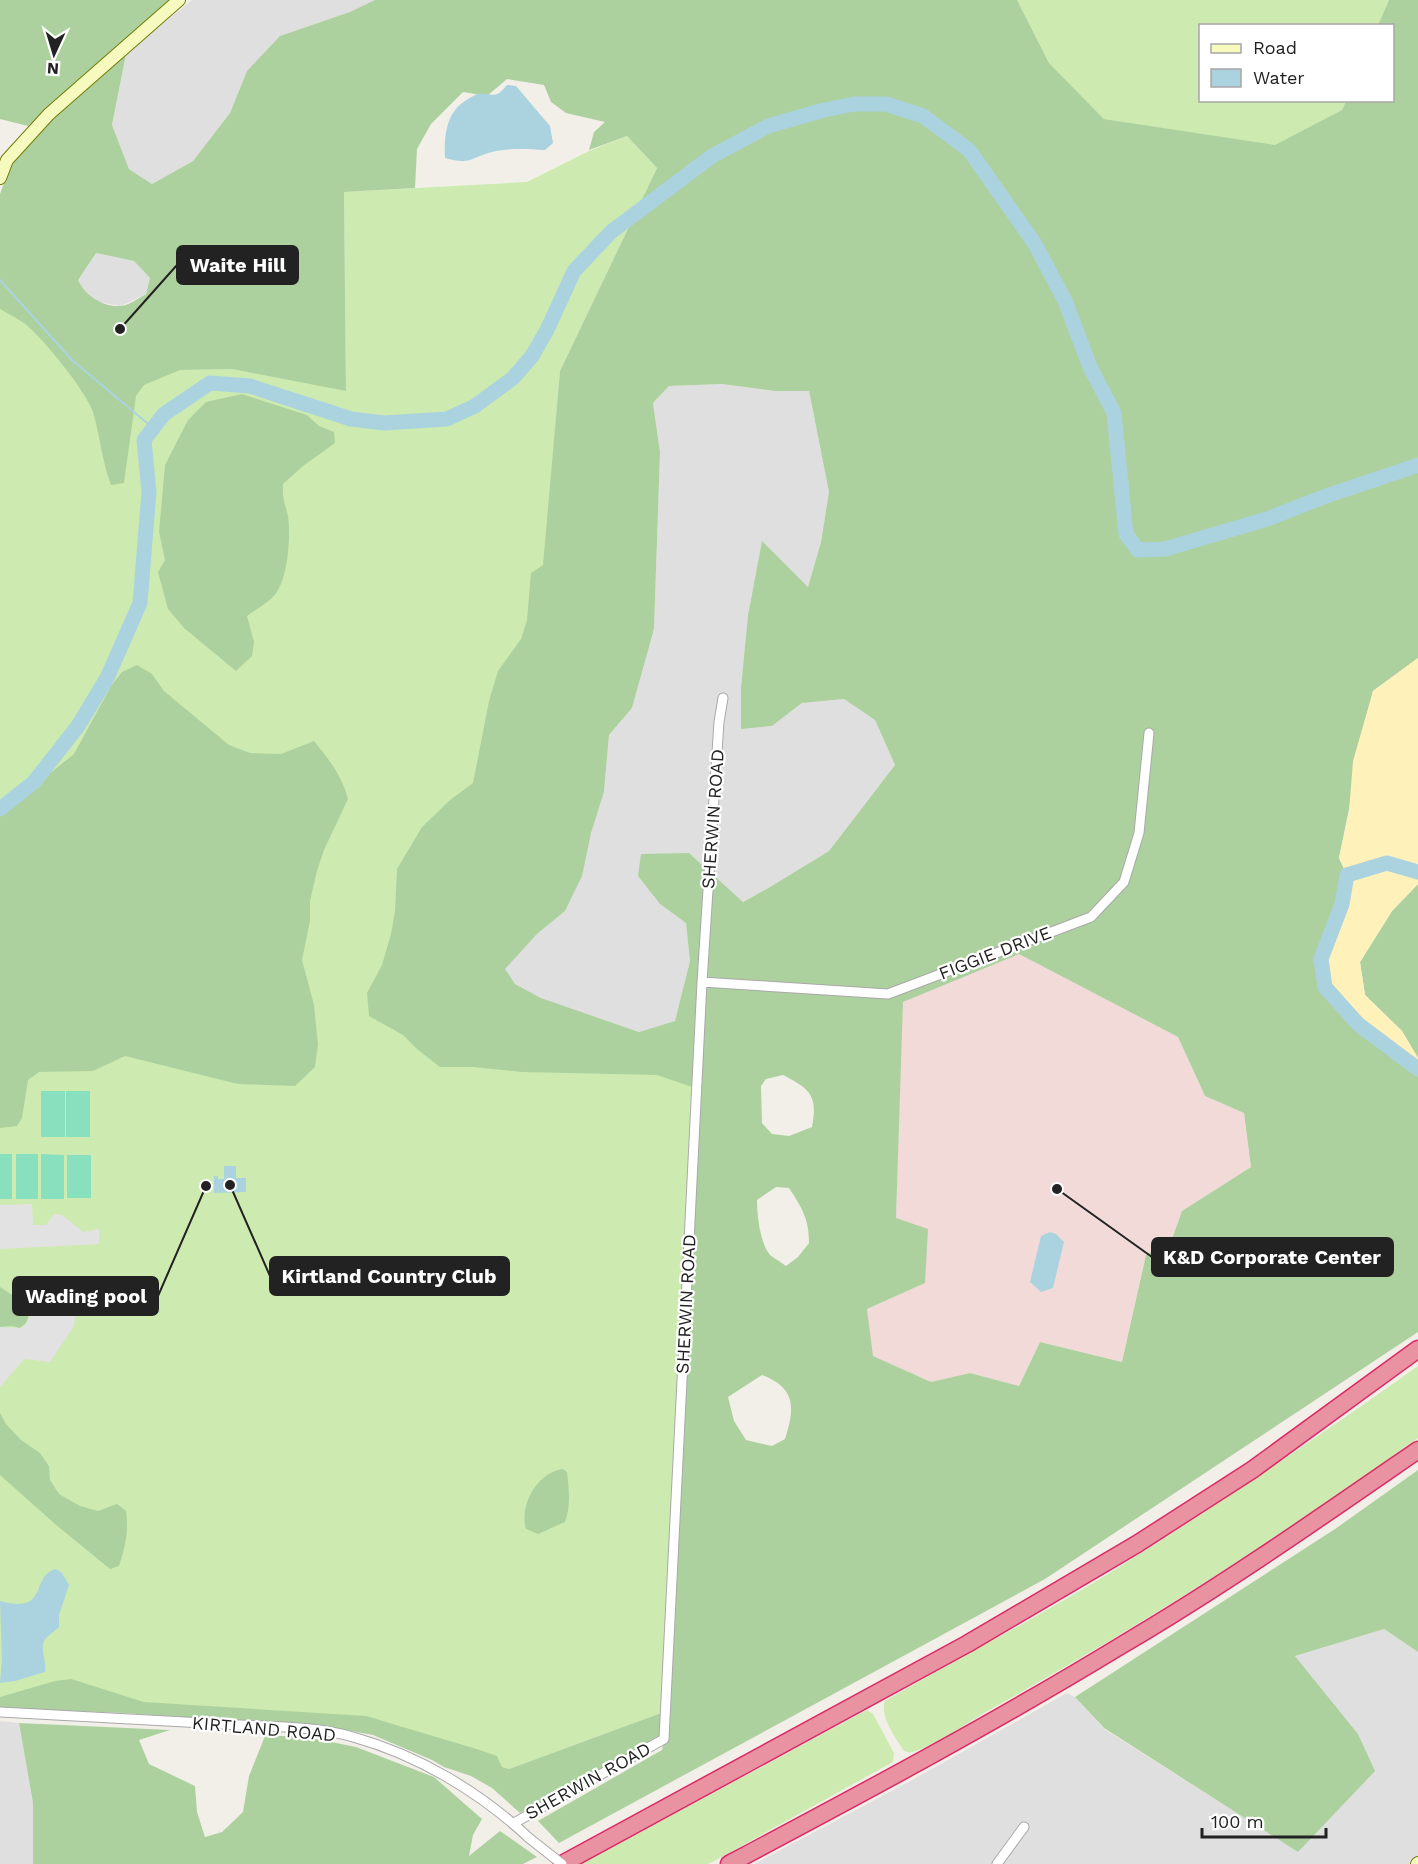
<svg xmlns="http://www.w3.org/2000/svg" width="1418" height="1864" font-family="'Work Sans',sans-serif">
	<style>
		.residential { fill: #e0dfdf }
		.commercial { fill: #f2dad9 }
		.grass { fill: #cdebb0 }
		.forest { fill: #add19e; fill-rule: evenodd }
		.sand { fill: #fff1ba }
		.pitch { fill: #88e0be }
		.parking { fill: #e2e2e2 }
		.water { fill: #aad3df }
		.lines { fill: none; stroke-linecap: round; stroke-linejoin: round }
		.stream { stroke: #aad3df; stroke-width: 2 }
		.river { stroke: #aad3df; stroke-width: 15 }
		.street-casing { stroke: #a9a9a9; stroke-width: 11 }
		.secondary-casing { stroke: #707d05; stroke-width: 14 }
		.highway-casing { stroke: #dc2a67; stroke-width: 19 }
		.street { stroke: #fff; stroke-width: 9 }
		.secondary { stroke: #f7fabf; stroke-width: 12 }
		.highway { stroke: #e892a2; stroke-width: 16 }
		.street-bridge-casing { stroke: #a9a9a9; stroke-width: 11; stroke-linecap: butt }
		.street-bridge { stroke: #fff; stroke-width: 9 }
		.labels { text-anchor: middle; stroke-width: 4.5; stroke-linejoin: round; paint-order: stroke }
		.street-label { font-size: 18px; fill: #222; stroke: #fff }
		.leader { fill: none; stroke: #222; stroke-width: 2 }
		.callout-dot { fill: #222; stroke: #fff; stroke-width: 2 }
		.callout { fill: #222; stroke: #222; stroke-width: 2 }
		.callout-label { font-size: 20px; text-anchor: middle; font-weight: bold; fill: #fff }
	</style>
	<rect width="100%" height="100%" fill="#f2efe9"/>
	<path class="residential" d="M192,0H375L247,71L230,113L193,161L152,184L129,169L112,125L126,54Z
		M96,253L134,261L150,278L146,294L121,306L98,302L82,289L77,280Z
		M722,384L775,391H809L829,492L821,542L808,587L762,542L748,615L741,687V728L772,726L802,703L844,699L875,720L895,765L829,851L770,887L742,902L689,853L660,904L686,922L690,961L676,1021L639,1032L541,998L515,984L504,969L537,934L565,911L604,792L609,735L632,708L654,629L660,452L653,403L669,386Z
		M1384,1629L1418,1652V1857L1413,1864H754L914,1779L1067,1693L1075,1697L1104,1729L1299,1852L1358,1734L1295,1656Z
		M0,1721L19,1723L33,1803V1864H0Z"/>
	<path class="commercial" d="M1019,954L1178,1037L1205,1096L1244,1113L1251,1167L1182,1211L1172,1239L1146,1255L1122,1362L1040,1342L1019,1386L970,1373L931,1382L872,1356L867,1309L925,1283L896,1218L902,1002Z"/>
	<path class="grass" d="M1017,0H1389L1378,25L1200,26V100L1346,101L1342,110L1275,146L1104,119L1049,63Z
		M627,136L657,168L560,371L539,624L492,1015L696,1062L661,1713L509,1769L468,1760L361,1720L0,1706V301L152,370L232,369L346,390L344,192L527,182L589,151Z
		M1418,1366V1438C1279,1539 1133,1630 984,1713C968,1723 928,1749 912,1752C908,1753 907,1752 904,1751C896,1738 879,1716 885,1701C958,1659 1032,1620 1103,1577C1211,1510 1315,1439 1418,1366Z
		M867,1710L873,1714L894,1753L893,1762L716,1860L708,1864H582Z"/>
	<path class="forest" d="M0,0H170L28,126L0,119Z
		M375,0H1017L1049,63L1104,119L1275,145L1342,110L1346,101L1392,100V26L1378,25L1389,0H1418V658L1373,691L1339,858L1347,875L1342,904L1321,959L1358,1024L1418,1069V1332L1045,1579L559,1843L538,1821L662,1750L670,1714L685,1419L695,1088L657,1075L522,1072L473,1067H440L418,1050L403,1035L369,1016L367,993L382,965L391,934L395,911L397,869L422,827L450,800L473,783L489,701L498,671L521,639L527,620L531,573L543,565L560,371L657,168L627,136L589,150L594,132L605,122L566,113L551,102L544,85L507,79L487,96L463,92L431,124L417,149L415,188L344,192L346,391L232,369L180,370L144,385L136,396L124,483L111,485C102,461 100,436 93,412C86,391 42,337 24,323C17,318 8,314 0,309V194L12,161L54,115L126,54L112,125L129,169L152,184L193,161L230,113L247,71L280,36L350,12ZM96,253L134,261L150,278L146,294C139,298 128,306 120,306C102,307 85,295 78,280ZM722,384L775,391H809L829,492L821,542L808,587L762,541L748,615L741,687V729L772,726L802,703L844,699L875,720L895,765L829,851L770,887L743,902L689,853L641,854L638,876L660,904L686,923L690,961L675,1021L639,1032L541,998L515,984L505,969L537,934L565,911L582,876L591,833L604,792L609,735L632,708L654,629L660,452L653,403L669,386ZM1019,954L1178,1037L1205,1096L1244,1113L1251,1167L1182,1211L1172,1239L1146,1255L1122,1362L1040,1342L1019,1386L970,1373L931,1382L873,1356L867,1309L925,1283L928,1229L896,1218L903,1002ZM783,1075C810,1089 818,1095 812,1127L789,1136L772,1134L762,1123L761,1086L766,1079ZM776,1187L789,1188C802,1208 809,1219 809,1243L798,1257L786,1266C781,1262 775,1259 770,1255C760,1243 757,1215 757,1200ZM762,1375C796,1388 795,1408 785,1439L772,1446L746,1440L734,1421L728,1397Z
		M242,394L307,415L319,426L334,432L335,443L303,466L283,484C282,500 285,502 288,516C291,537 288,582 273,597C266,604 255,610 247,616L254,642L252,656L236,671L184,628L168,609L158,572L165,560L159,532L165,465L188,420L206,402Z
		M137,665L152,674L164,691L229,745L250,753L281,754L314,741C329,759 342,776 348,799L324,850L317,871L310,901V921L302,960L314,1005L318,1045L315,1067L295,1086L238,1084L125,1056L93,1071L39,1072L28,1080L22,1118L17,1126L0,1128V814L74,754L111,686L122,672Z
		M1418,884V1058L1402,1031L1365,995L1360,962L1392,911Z
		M0,1287C14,1296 42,1313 20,1328L12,1326L0,1327Z
		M0,1413L6,1424L21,1440L40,1453L49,1466L50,1480L59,1494L80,1506L98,1511L117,1504L126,1511C129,1531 125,1548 119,1566L110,1569L55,1524L0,1475Z
		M563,1469L567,1472C569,1489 571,1506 565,1522L538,1534L526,1529C519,1506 537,1472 563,1469Z
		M1418,1470V1652L1384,1629L1295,1656L1358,1734L1375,1771L1298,1852L1104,1728L1075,1697L1335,1529Z
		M71,1679L144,1702L366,1716L480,1750L497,1756L502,1767L509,1769L661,1713L660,1738L520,1813L492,1788L471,1776L444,1767L432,1760L373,1735L330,1727L124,1713L0,1708V1697L55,1681Z
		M19,1723L170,1730L139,1740L149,1764L195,1786L197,1812L205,1837L222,1832L243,1812L249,1776L265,1736H302L356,1747L434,1777L482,1819L473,1835L469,1856L500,1831L537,1857L523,1864H33V1803Z"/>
	<path class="sand" d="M1418,658V884L1392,911L1360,962L1365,995L1402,1031L1418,1058V1069L1358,1024L1325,987L1321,959L1342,904L1347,875L1339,858L1349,812L1353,761L1373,691Z"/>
	<path class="pitch" d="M41,1091H65V1137H41Z
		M66,1091H90V1137H66Z
		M0,1154H12V1199H0Z
		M16,1154H38V1199H16Z
		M41,1154L64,1155V1199H41Z
		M67,1155H91V1198H67Z"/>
	<path class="parking" d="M32,1204L33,1225H46L54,1214L62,1215L83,1232L99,1229V1244L0,1249V1205Z
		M32,1304L77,1305L74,1326L50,1362L24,1359L0,1387V1327L20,1328L26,1324L29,1317L27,1311Z"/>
	<path class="water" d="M507,85L516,86L550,126L553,143L545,150C528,149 512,148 496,151C472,156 472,166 445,158C444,137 446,113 465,101C468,99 474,95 478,94C494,92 494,101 507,85Z
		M224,1166H236V1178H246V1192L214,1193V1176H218V1179H224Z
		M1050,1232L1056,1234L1064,1242L1053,1288L1041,1292L1030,1282L1041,1236Z
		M56,1569L62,1573L69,1585L59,1615V1627C55,1632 46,1636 44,1641C40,1649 47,1662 45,1672L15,1681L0,1683L2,1659L0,1601C50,1615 30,1575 56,1569Z"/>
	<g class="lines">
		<path class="stream" d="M0,280L72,360L153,428"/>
		<path class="river" d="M0,809L34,782L78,726L107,678L140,603L149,492L144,440L164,414L210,383L250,386L351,419L384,423L447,419L475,406L513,378L532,356L547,330L574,271L611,232L712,156L768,126L824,110L854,104H886L923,116L969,150L1035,244L1065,301L1090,367L1114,413L1126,534L1138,550L1165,549L1267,519L1326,496L1418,465
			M1418,872L1387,863L1347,875L1342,904L1321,959L1325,987L1358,1024L1418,1069"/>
		<g class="street-casing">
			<path id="street" d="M702,982L888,994L1091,917L1124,882L1139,833L1149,733
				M0,1712C74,1716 148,1720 222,1724C265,1727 312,1725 353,1737C418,1755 480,1792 529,1838
				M514,1823L664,1739L702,982L719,722L723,698
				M997,1864L1024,1827"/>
		</g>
		<g class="secondary-casing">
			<path id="secondary" d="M0,178L7,160L49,114L179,0
				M1417,1864L1418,1863"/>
		</g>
		<g class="highway-casing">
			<path id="highway" d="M562,1864L967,1644L1137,1544L1252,1470L1418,1349
				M729,1864C861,1794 994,1723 1122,1645C1224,1585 1321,1517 1418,1450"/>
		</g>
		<use href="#street" class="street"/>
		<use href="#secondary" class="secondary"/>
		<use href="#highway" class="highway"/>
		<g class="street-bridge-casing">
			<path id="street-bridge" d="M529,1838L562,1864"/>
		</g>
		<use href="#street-bridge" class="street-bridge"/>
	</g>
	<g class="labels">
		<g class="street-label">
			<text transform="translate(713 819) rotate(-86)" y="6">SHERWIN ROAD</text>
			<text transform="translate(995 953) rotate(-21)" y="6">FIGGIE DRIVE</text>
			<text transform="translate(686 1304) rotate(-87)" y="6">SHERWIN ROAD</text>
			<text transform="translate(264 1729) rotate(5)" y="6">KIRTLAND ROAD</text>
			<text transform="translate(588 1781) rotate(-29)" y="6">SHERWIN ROAD</text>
		</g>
	</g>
	<path class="leader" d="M120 329L177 265M1057 1189L1152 1257M230 1185L270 1276M206 1186L158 1296"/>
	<g class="callout-dot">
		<circle cx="120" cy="329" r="6"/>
		<circle cx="1057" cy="1189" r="6"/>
		<circle cx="230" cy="1185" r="6"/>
		<circle cx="206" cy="1186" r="6"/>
	</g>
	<g class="callout">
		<rect x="177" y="246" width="121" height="38" rx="6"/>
		<rect x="1152" y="1238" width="241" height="38" rx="6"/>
		<rect x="270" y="1257" width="239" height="38" rx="6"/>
		<rect x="13" y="1277" width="145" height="38" rx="6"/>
	</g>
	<g class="callout-label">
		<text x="238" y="272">Waite Hill</text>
		<text x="1272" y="1264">K&amp;D Corporate Center</text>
		<text x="389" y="1283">Kirtland Country Club</text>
		<text x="86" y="1303">Wading pool</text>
	</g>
	<rect x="1199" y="24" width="195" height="78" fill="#ffffff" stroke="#a7a7a7" stroke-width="1.5"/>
	<rect x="1211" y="44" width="30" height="9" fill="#f7fabf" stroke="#a7a7a7" stroke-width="1.5"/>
	<text x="1253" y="54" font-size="18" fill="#222222">Road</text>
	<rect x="1211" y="69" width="30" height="18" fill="#aad3df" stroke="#a7a7a7" stroke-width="1.5"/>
	<text x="1253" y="84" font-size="18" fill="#222222">Water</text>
	<g transform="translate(54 54) rotate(184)" stroke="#ffffff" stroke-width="4.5" paint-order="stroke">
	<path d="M0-4.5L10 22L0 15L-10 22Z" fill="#222222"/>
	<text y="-9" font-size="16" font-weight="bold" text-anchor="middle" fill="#222222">N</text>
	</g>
	<path d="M1202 1828v9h124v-9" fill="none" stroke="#222222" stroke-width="3"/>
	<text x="1211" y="1828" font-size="18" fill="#222222" stroke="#ffffff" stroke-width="4.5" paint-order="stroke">100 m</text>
</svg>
